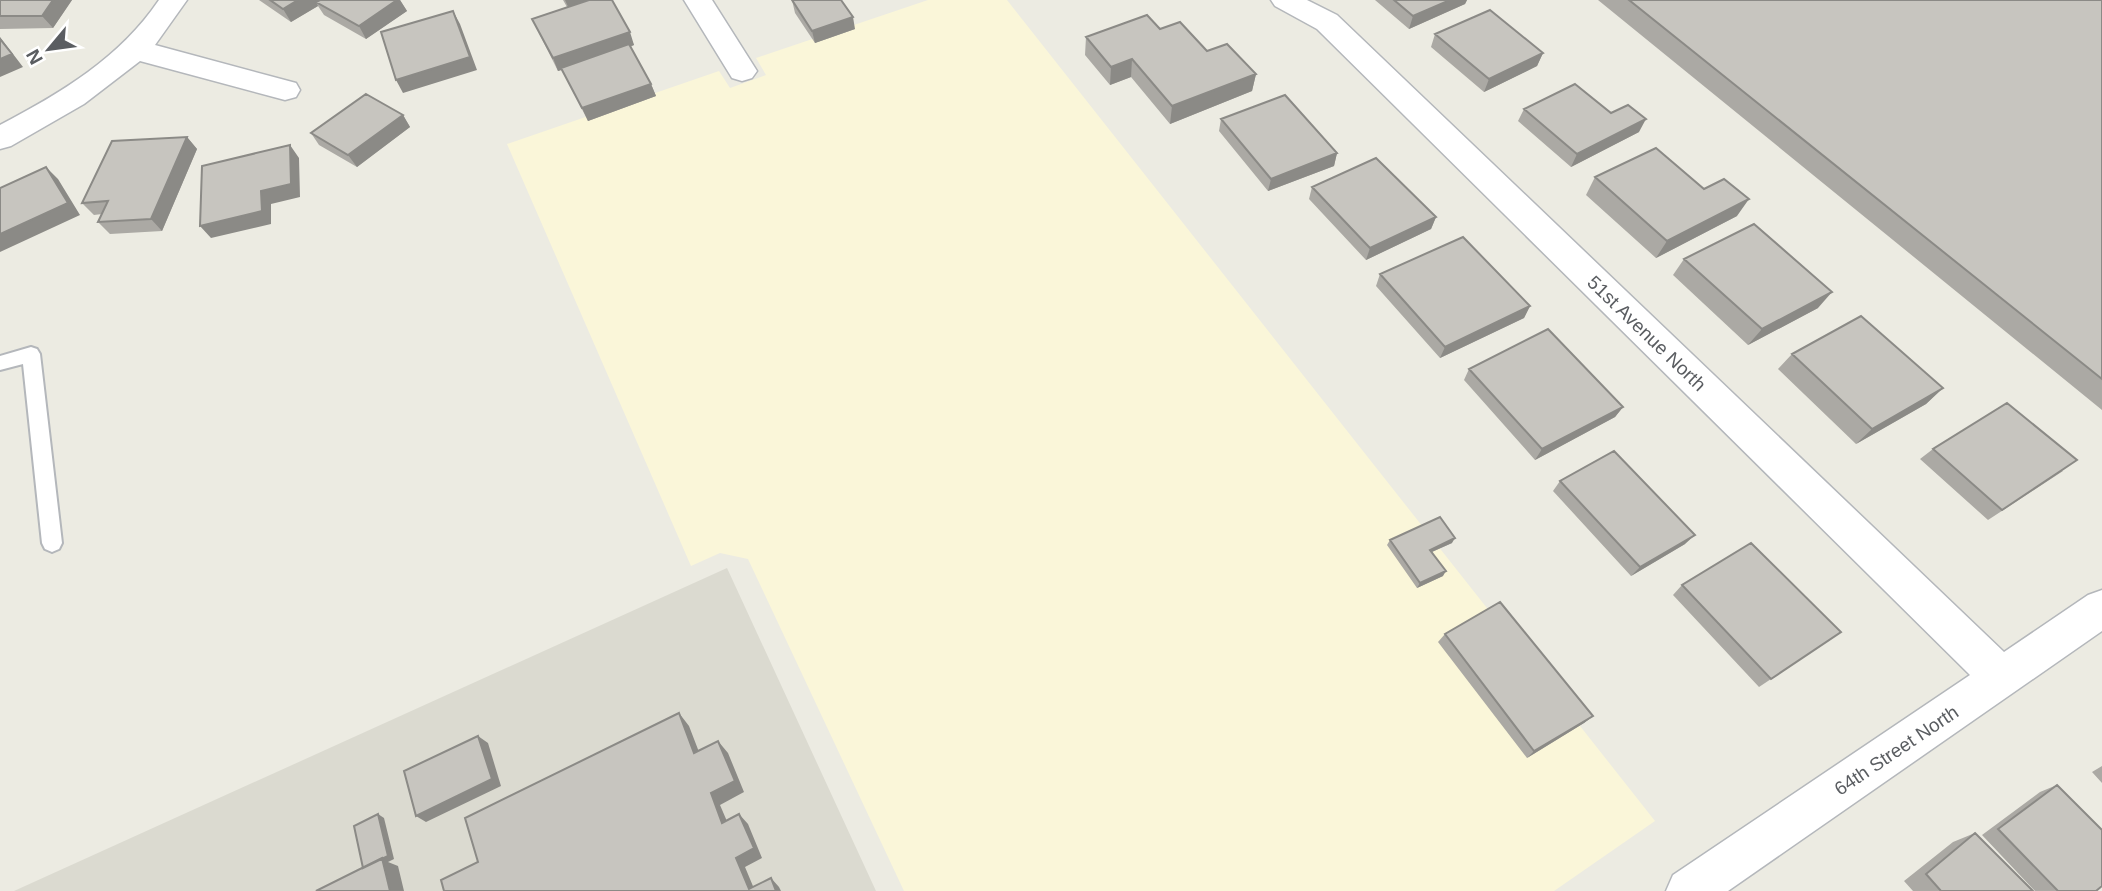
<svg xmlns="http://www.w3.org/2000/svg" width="2102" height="891" font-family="Helvetica,sans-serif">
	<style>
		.commercial { fill: #faf6d9 }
		.education { fill: #dbdad0 }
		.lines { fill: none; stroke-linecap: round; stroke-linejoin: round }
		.service-casing { stroke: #b4b7bb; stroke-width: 4 }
		.minor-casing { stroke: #b4b7bb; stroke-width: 3 }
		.service { fill: #fff; fill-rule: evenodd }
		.minor { fill: #fff; fill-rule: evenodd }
		.wall { fill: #aba9a4 }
		.shaded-wall { fill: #8b8a86 }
		.building { fill: #c7c5bf; stroke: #8b8a86; stroke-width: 2 }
		.labels { text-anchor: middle; stroke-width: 5; stroke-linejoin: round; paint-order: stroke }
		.street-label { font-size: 19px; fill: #5a5d61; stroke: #fff }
	</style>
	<rect width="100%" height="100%" fill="#ecebe2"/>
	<path class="commercial" d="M928,0H1007L1655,821L1554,891H904L748,559L720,553L691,566L507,144L719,71L730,88L766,75L756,58Z"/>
	<path class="education" d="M727,568L876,891H14Z"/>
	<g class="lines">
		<g class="service-casing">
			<path id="service" d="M31,347L37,349L40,354L62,543L59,549L52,552L45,549L42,543L23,364L0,370V356Z"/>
		</g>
		<g class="minor-casing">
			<path id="minor" d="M159,0H187L155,45L296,83L300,90L296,97L285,100L140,61L84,104L11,146L0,149V125C61,93 120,58 159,0Z
				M684,0H712L757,71L752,78L742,81L732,78Z
				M1271,0H1307L1337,15L2004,652L2088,595L2102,590V631L1728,891H1666L1673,875L1970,675L1317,29L1275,6Z"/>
		</g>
		<use href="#service" class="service"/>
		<use href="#minor" class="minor"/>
	</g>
	<path class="wall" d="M0,0H72L53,28L0,29Z
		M259,0H400L407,11L366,39L324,15L318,6L291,22Z
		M563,0H612L634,45L630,47L651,84L656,96L588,121L562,70L558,71L532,19L567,7Z
		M792,0L855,29L815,43L795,13Z
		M1375,0H1467L1465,4L1409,29Z
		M1598,0H2102V410Z
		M1160,29L1256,74L1252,91L1170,124L1131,77L1110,85L1085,55L1086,37Z
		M1435,34L1543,53L1537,66L1484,92L1431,47Z
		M1524,109L1639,132L1571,167L1518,121Z
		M403,115L410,127L357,167L319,145L311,133Z
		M1221,119L1337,153L1334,166L1268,191L1219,131Z
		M187,137L197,149L162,231L110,234L98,222L102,214L94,215L82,203Z
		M1595,177L1737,216L1656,258L1586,195Z
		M1312,187L1436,217L1431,229L1366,260L1309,199Z
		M1684,259L1818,308L1748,345L1673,275Z
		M1380,274L1530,306L1524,318L1440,358L1376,286Z
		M1792,354L1943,388L1926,404L1856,444L1778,369Z
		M1469,369L1623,407L1615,417L1535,460L1464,380Z
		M1933,449L2063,471L1988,520L1920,459Z
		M1560,481L1685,544L1631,576L1553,491Z
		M1390,540L1452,543L1432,552L1443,576L1417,588L1387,545Z
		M1682,585L1841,632L1759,687L1673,595Z
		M1445,634L1593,716L1584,723L1527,758L1438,642Z
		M2102,766V783L2092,772Z
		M2057,785L2096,891H2035L1982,835L2040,792Z
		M1975,833L2033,891H1913L1904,881L1953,842Z"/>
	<path class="shaded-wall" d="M53,0H72L53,28L42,16Z
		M298,0H327L316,2L318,6L291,22L283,9Z
		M391,0H400L407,11L366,39L359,26Z
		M565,0H604L570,11Z
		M1450,0H1467L1465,4L1409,29L1413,16Z
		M453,11L460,24L477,70L403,93L396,80Z
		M853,17L855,29L815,43L812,31Z
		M630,32L634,45L558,71L553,58Z
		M0,37L23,67L0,77Z
		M1543,53L1537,66L1484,92L1489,79Z
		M1132,59L1131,77L1110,85L1111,67Z
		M1256,74L1252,91L1170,124L1172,106Z
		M651,84L656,96L588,121L582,108Z
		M403,115L410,127L357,167L348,155Z
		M1646,119L1639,132L1571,167L1577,154Z
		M187,137L197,149L162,231L151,219Z
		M290,145L299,158L300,197L271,204V224L211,238L200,226L261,191Z
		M1337,153L1334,166L1268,191L1271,179Z
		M46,167L58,179L80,215L0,252V234Z
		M1749,199L1737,216L1656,258L1667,241Z
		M1436,217L1431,229L1366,260L1370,248Z
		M1832,292L1818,308L1748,345L1762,329Z
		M1530,306L1524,318L1440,358L1445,347Z
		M1943,388L1926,404L1856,444L1872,429Z
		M1623,407L1615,417L1535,460L1542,449Z
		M1695,535L1685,544L1631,576L1640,567Z
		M1455,538L1452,543L1427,554L1430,550Z
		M1446,571L1443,576L1417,588L1420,583Z
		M679,713L689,726L704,765L694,753Z
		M1593,716L1584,723L1527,758L1534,751Z
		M478,736L488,743L501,786L426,822L416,816Z
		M718,741L728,753L744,792L720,805L732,833L722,823L711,793Z
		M378,814L384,818L394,859L388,862L398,866L404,891H390L370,871Z
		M739,814L748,824L762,858L745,867L755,891L749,889L736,858Z
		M771,878L779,887L781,891H776Z"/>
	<path class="building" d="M0,0H53L42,16H0Z
		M270,0H298L283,9Z
		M320,0H397L359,26L316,2Z
		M589,0H612L630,32L553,58L532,19Z
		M792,0H841L853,17L812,31Z
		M1394,0H1450L1413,16Z
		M1629,0H2102V379Z
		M1490,10L1543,53L1489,79L1435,34Z
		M453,11L470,57L396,80L381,32Z
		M1147,15L1160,29L1180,22L1207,51L1227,44L1256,74L1172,106L1132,59L1111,67L1086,37Z
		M0,39L12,54L0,59Z
		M629,44L651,84L582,108L561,68Z
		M1575,84L1611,113L1628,105L1646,119L1577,154L1524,109Z
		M366,94L403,115L348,155L311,133Z
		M1285,95L1337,153L1271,179L1221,119Z
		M187,137L151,219L98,222L108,201L82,203L112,141Z
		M290,145L291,184L261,191L262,211L200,226L202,166Z
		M1656,148L1704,189L1724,179L1749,199L1667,241L1595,177Z
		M1376,158L1436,217L1370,248L1312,187Z
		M46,167L68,203L0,234V188Z
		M1754,224L1832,292L1762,329L1684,259Z
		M1463,237L1530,306L1445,347L1380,274Z
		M1861,316L1943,388L1872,429L1792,354Z
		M1548,329L1623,407L1542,449L1469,369Z
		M2007,403L2077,460L2002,510L1933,449Z
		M1614,451L1695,535L1640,567L1560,481Z
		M1440,517L1455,538L1430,550L1446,571L1420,583L1390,540Z
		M1751,543L1841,632L1771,679L1682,585Z
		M1500,602L1593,716L1534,751L1445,634Z
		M679,713L694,753L718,741L735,781L711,793L722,823L739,814L754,848L736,858L749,889L771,878L776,891H444L441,880L478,862L465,818Z
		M478,736L492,779L416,816L404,771Z
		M2057,785L2102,830V886L2096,891H2058L1998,829Z
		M378,814L388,856L363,868L354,826Z
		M1975,833L2033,891H1941L1926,874Z
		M382,858L390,891H316Z"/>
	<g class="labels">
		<g class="street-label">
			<text transform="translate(1647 333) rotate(44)" y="7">51st Avenue North</text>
			<text transform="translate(1896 750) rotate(-34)" y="7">64th Street North</text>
		</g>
	</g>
	<g transform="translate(49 49) rotate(241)" stroke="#ffffff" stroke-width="5" paint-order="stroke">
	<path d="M0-5L12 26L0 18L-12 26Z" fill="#5a5d61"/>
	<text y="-10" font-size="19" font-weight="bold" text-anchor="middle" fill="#5a5d61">N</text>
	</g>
</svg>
